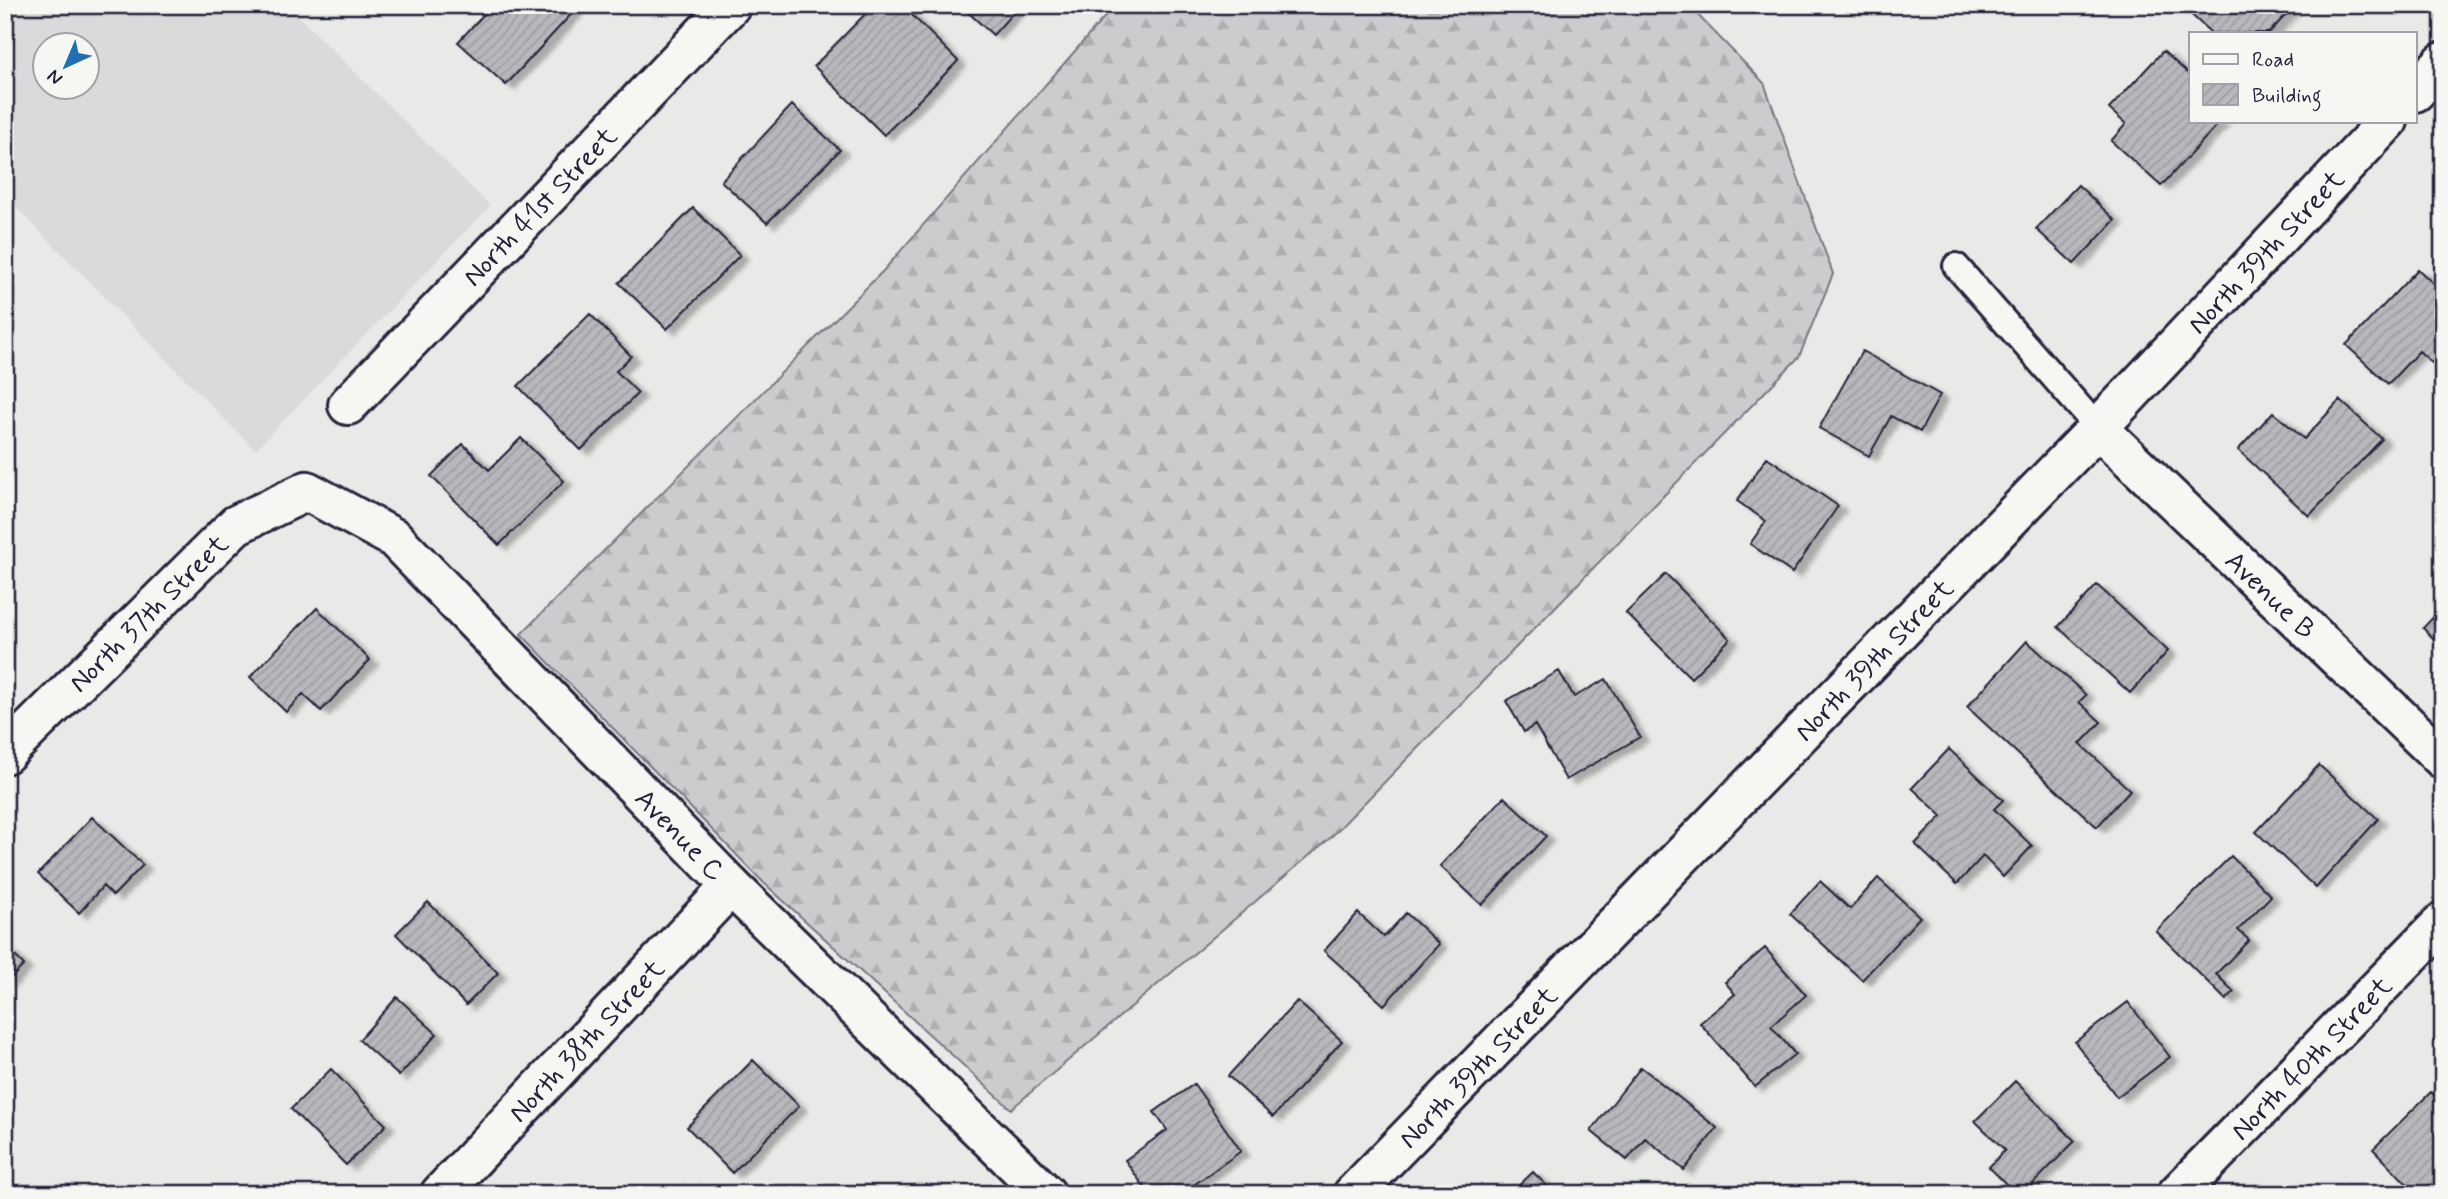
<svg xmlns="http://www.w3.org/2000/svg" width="2448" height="1199" font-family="Mynerve,sans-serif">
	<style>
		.built { fill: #dadada; fill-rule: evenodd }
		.forest { fill: url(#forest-firs); stroke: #777784; stroke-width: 2 }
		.building { fill: url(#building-hatch); stroke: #22223b; stroke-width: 2; filter: url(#shadow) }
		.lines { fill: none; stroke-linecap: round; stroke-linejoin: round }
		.service-casing { stroke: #22223b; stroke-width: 30 }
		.minor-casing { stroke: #22223b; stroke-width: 44 }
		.tertiary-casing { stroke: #22223b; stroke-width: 44 }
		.service { stroke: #f6f6f2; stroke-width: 24 }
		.minor { stroke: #f6f6f2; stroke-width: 38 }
		.tertiary { stroke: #f6f6f2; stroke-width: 38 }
		.labels { text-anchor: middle; stroke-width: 7; stroke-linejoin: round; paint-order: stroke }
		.street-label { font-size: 28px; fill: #22223b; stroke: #f6f6f2 }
	</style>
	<defs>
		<pattern id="forest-firs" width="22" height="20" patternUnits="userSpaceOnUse" patternTransform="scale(1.75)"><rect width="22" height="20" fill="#ccccce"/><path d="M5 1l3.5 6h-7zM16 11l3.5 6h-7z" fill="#afafb2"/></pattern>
		<pattern id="building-hatch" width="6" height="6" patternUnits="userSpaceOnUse" patternTransform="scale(1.75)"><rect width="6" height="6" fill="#b8b8bc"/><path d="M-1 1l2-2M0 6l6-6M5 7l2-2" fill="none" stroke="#9e9ea2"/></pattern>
		<filter id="shadow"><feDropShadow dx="8" dy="4.5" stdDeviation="2" flood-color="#0004"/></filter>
	</defs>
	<rect width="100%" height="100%" fill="#e9e9e7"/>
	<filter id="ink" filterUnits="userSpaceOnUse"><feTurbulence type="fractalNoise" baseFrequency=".0143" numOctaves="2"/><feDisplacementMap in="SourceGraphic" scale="14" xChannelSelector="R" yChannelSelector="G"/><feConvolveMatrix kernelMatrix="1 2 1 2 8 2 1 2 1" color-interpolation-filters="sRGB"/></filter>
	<g filter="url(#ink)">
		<path class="built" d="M5,5H287L490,206L255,450L5,196ZM46,46H88V88H46Z"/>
		<path class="forest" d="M1115,5H1688L1764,83L1833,274L1799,357L1330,838L1011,1109L764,883L521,634L884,270Z"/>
		<path class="building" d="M476,5H569L575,10L506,85L458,42L485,13Z
			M874,5H902L958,61L884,135L814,66Z
			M960,5H1020L993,35Z
			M2181,5H2295L2269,33H2211Z
			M2163,51L2191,76V121H2221L2161,186L2111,141L2126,124L2109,109Z
			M792,105L840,150L767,223L721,181Z
			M2078,185L2115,220L2074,264L2036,229Z
			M693,208L740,255L667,329L619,283Z
			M2418,269L2443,293V373L2419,351L2388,384L2346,345Z
			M590,314L631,356L616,371L638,393L581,450L518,386Z
			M1862,351L1940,395L1920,432L1891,416L1869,456L1819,428Z
			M2340,400L2382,439L2309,516L2238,450L2273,412L2304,439Z
			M521,438L564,481L499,545L431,476L463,444L489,470Z
			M1767,457L1838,506L1792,573L1750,544L1766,521L1737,501Z
			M1666,574L1730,639L1691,678L1626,613Z
			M2097,585L2168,651L2130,693L2058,627Z
			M2443,607V648L2423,628Z
			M317,608L370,660L321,711L303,694L286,712L250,677Z
			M2027,641L2086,695L2079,702L2101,722L2080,744L2130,790L2097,827L1967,707Z
			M1559,671L1574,697L1606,679L1640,737L1566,780L1535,725L1524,732L1506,701Z
			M1949,749L2003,800L1994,809L2032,846L2003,877L1983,856L1957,884L1915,844L1942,816L1912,788Z
			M2319,765L2378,819L2316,888L2256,832Z
			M1504,797L1546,836L1482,905L1440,866Z
			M92,817L143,865L113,896L103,886L79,913L38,874Z
			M2231,856L2271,896L2238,930L2249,940L2216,974L2234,992L2226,1000L2156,931Z
			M1878,878L1920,917L1862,980L1790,914L1820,881L1850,909Z
			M428,902L498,973L466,1005L396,934Z
			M1358,913L1384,937L1406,913L1439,944L1384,1005L1324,951Z
			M5,946L24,965L5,984Z
			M1765,948L1806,995L1771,1026L1795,1054L1755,1087L1700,1023L1735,994L1725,982Z
			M397,997L437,1034L399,1076L359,1040Z
			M1297,1001L1342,1041L1273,1117L1228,1076Z
			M2128,1002L2170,1057L2117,1097L2075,1042Z
			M753,1060L799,1106L732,1173L687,1127Z
			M1641,1067L1717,1128L1684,1170L1645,1138L1627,1160L1591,1131Z
			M331,1069L386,1125L346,1165L291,1109Z
			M2015,1081L2075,1141L2023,1194H2016L1989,1167L2005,1150L1975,1121Z
			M1194,1084L1241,1151L1181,1194H1149L1125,1160L1167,1130L1154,1112Z
			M2431,1092L2443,1103V1194H2417L2373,1149Z
			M1533,1172L1555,1194H1510Z"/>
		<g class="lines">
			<g class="service-casing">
				<path id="service" d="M1956,266L2098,428"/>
			</g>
			<g class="minor-casing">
				<g id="minor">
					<path id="s1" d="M348,405L731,5"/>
					<path id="s2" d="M2098,428L2443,759"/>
					<path id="s3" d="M5,754L236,525L307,491L394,538L731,886L1046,1194"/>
					<path id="s4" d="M440,1194L731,886"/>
					<path id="s5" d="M2177,1194L2443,922"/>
				</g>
			</g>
			<g class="tertiary-casing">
				<g id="tertiary">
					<path d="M2415,92L2443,62"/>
					<path id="s6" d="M1353,1194L2098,428L2388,121"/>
				</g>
			</g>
			<use href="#service" class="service"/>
			<use href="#minor" class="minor"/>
			<use href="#tertiary" class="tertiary"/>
		</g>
	</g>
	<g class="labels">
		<g class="street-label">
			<text dy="10" stroke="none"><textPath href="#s1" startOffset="276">North 41st Street</textPath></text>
			<text dy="10" stroke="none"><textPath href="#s6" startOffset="1312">North 39th Street</textPath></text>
			<text dy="10" stroke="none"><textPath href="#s2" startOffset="240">Avenue B</textPath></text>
			<text dy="10" stroke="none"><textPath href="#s3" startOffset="201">North 37th Street</textPath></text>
			<text dy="10" stroke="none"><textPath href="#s6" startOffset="746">North 39th Street</textPath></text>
			<text dy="10" stroke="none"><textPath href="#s3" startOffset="915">Avenue C</textPath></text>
			<text dy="10" stroke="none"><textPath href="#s4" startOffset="212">North 38th Street</textPath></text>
			<text dy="10" stroke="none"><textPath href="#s5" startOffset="191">North 40th Street</textPath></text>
			<text dy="10" stroke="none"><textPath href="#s6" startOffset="178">North 39th Street</textPath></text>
		</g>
	</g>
	<rect width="2448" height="1199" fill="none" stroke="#f6f6f2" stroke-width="28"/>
	<rect x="14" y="14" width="2420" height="1171" fill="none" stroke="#22223b" stroke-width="2.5" filter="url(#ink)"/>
	<rect x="2189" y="32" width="228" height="91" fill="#f6f6f2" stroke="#a1a1a9" stroke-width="2"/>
	<rect x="2203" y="54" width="35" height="10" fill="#f6f6f2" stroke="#a1a1a9" stroke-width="2"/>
	<text x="2252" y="66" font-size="21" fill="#22223b">Road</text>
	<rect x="2203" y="84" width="35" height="21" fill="url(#building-hatch)" stroke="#a1a1a9" stroke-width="2"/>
	<text x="2252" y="102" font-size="21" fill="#22223b">Building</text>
	<g transform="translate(66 66) rotate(224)"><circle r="33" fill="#f6f6f2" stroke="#a1a1a9" stroke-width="2"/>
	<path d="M0-5L12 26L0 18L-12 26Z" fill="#1f6fb2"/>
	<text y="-10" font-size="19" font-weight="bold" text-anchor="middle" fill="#22223b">N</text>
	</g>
</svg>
